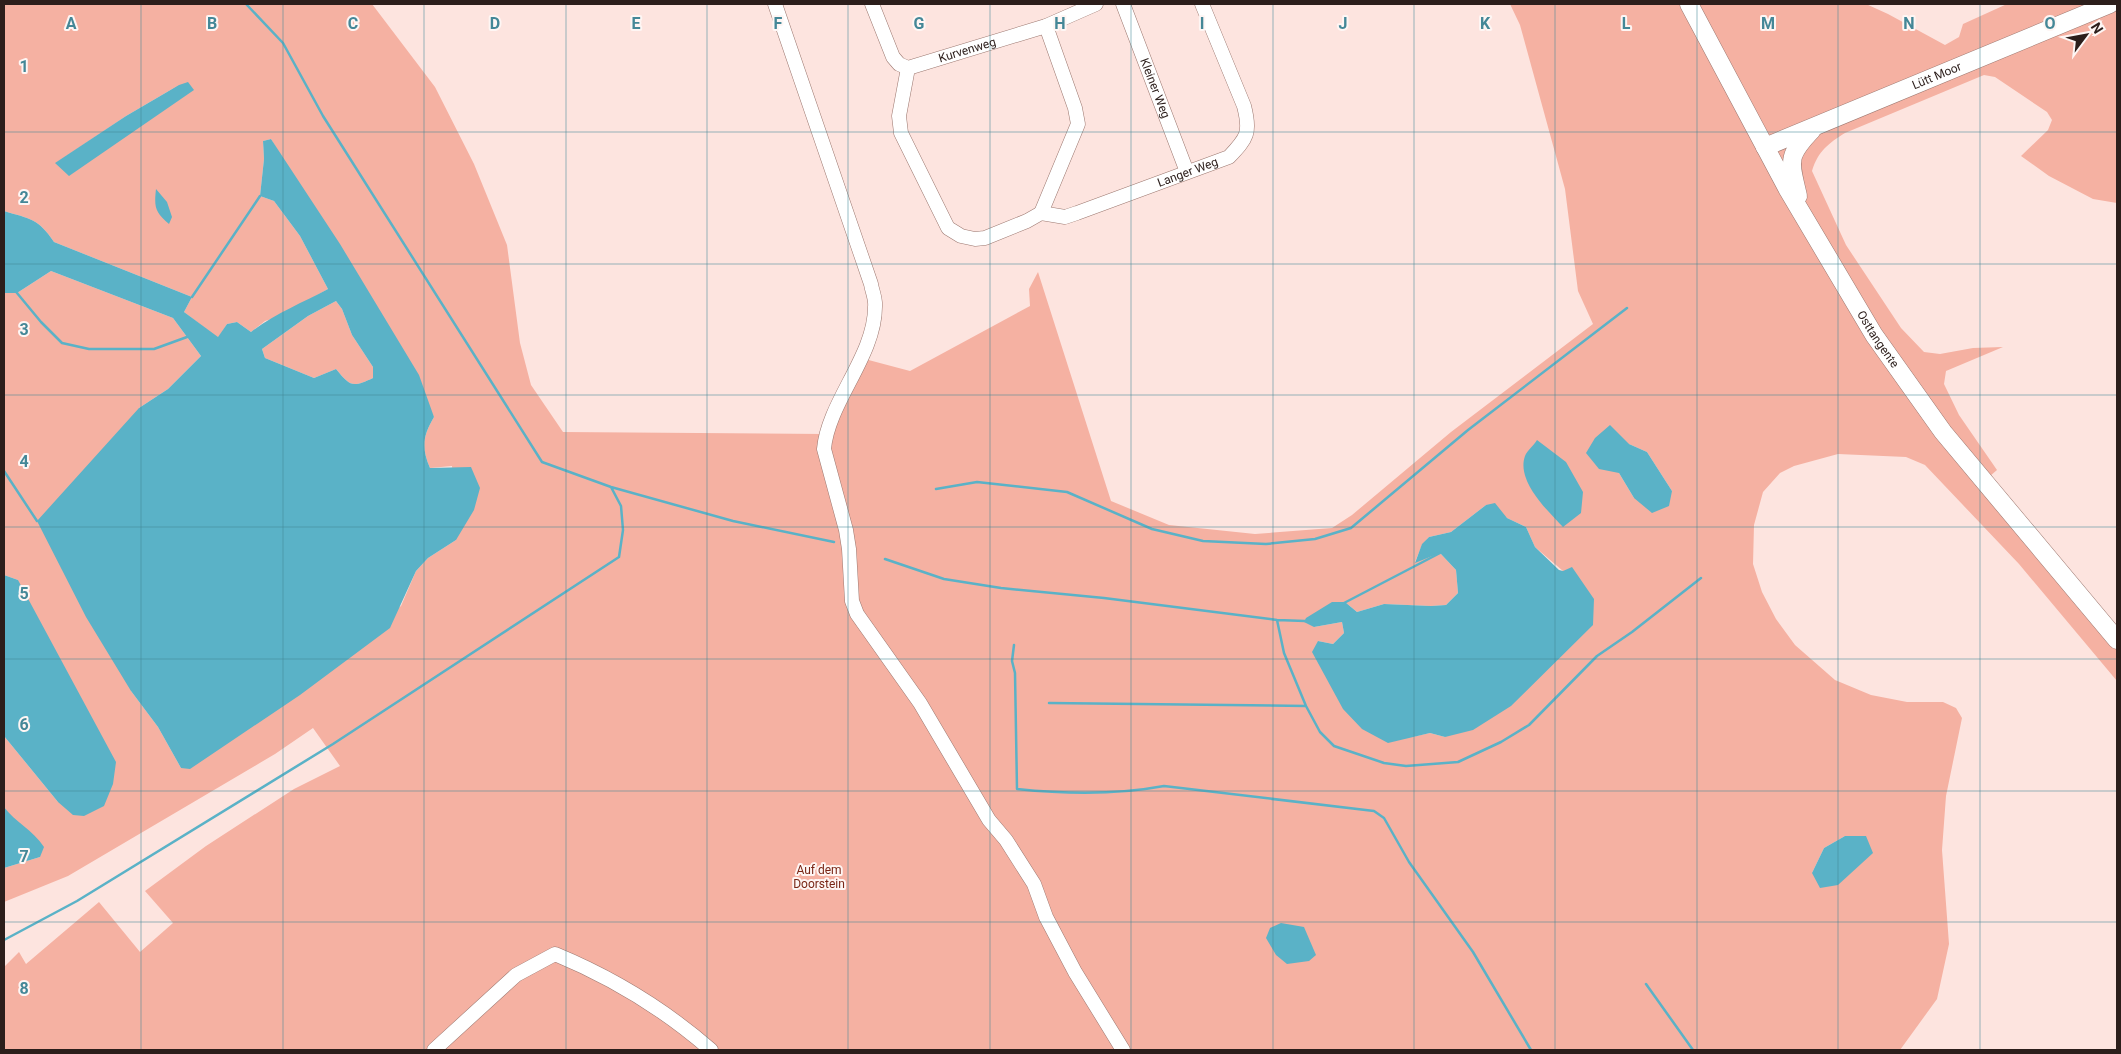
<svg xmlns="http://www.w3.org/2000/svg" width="2121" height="1054" font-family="Roboto,sans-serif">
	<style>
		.green { fill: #f5b1a2; fill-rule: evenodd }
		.water { fill: #5ab2c7; fill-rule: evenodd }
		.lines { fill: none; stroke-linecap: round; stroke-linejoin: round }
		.stream { stroke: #5ab2c7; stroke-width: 2.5 }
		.minor-casing { stroke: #9c7870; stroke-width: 15 }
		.major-casing { stroke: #9c7870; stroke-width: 19 }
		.minor { stroke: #fff; stroke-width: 14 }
		.major { stroke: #fff; stroke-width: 18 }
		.grid { fill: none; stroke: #448797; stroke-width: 1; stroke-opacity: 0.55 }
		.labels { text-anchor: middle; stroke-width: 4; stroke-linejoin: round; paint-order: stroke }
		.street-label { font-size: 12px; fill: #2c1e1b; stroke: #fef6f4 }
		.park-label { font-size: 12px; fill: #792616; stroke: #fef6f4 }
		.grid-label { font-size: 16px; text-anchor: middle; font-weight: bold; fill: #448797; stroke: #fef6f4; stroke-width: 4; stroke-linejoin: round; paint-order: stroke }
	</style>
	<rect width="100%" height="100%" fill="#fde4df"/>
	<path class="green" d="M4,4H372L435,87L474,164L507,245L520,343L531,385L563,432L825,434L861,358L910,371L1030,306L1029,289L1038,272L1111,501L1169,525L1255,534L1332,528L1352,515L1451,432L1593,324L1578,291L1565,189L1520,25L1510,4H1866L1888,14L1945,45L1959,37L1963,24L2007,4H2117V203L2093,199L2049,176L2021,156L2048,130L2052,120L2047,112L1995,77L1984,75L1845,133C1829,143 1818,151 1812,171L1846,245L1901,328L1924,352L1940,354L1973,348L2003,347L1946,371L1944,384L1959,415L1997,470L1983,482L2117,640V681L2019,564L1925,465L1906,457L1838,454L1794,466L1780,473L1763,492L1754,525L1753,564L1762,592L1776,619L1795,645L1835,680L1871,695L1907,702H1943L1956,708L1962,718L1946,796L1942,850L1949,944L1937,999L1900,1050H4V967L19,952L26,964L99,902L140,952L173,923L145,891L206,846L294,789L340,766L313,728L275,754L68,876L4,902V868L40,857L4,807V736L58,802L18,580L4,575V293H17L51,271L173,318L201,356L168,389L139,408L131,691L158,727L181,768L401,606L416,571L428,558L456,540L452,466L430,468C421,447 423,436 434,417L271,139L263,141L264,159L260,196L274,201L300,236L328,289L278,317L265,321L251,332L237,322L227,324L218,338L184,312L192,297L54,242C38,218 30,219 4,211ZM179,85L56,163L126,116ZM1629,444L1647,452L1672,491L1634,498L1619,473ZM1486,505L1507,518L1526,527L1535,547L1563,571L1445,737L1430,733L1412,737L1318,641L1333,644L1344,633L1342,622L1314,627L1345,602L1357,612L1384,604L1431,606L1446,605L1458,593L1456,570L1440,553L1415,562L1422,545L1429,537L1451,532ZM1845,836L1812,873L1824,848Z
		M336,301L342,309L352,335L373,367V378C352,388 350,386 336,369L314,378L265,358L262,349L308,316Z"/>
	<path class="water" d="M188,82L194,90L69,176L55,163L126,116L179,85Z
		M271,139L340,244L419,375L434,417C423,436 421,447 430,468L471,467L480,488L474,510L456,540L428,558L416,571L390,628L300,695L190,769L181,768L158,727L131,691L86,617L37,521L139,408L168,389L201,356L173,318L51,271L17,293H4V211C30,219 38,218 54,242L192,297L184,312L218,337L227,324L237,322L251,332C274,314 302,303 328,289L300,236L274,201L260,196L264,159L263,141ZM336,301L342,309L352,335L373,367V378C352,388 350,386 336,369L314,378L265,358L262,349L308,316Z
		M156,189L167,202L172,217L169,224C155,212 154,207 156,189Z
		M1610,425L1629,444L1647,452L1672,491L1669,506L1652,513L1634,498L1619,473L1599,469L1586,453L1595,438Z
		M1537,440L1566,462L1583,492L1581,513L1563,527C1548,511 1516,481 1525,456C1527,451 1534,445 1537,440Z
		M1495,503L1507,518L1526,527L1535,547L1559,570L1563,571L1572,567L1594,599L1593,625L1511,706L1473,730L1445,737L1430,733L1388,743L1362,729L1343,709L1312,652L1318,641L1333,644L1344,633L1342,622L1314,627L1304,622L1306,618L1332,602H1345L1357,612L1384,604L1431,606L1446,605L1458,593L1456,570L1440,553L1415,563L1422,544L1429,537L1451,532L1486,505Z
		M4,575L18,580L116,762L113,784L104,806L84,816L73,815L58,802L4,736Z
		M4,807C15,822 33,830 44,847L40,857L4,868Z
		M1845,836H1866L1873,853L1838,885L1820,888L1812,873L1824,848Z
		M1281,923L1304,927L1316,955L1309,961L1287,964L1276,955L1266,938L1270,928Z"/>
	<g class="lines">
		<path class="stream" d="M246,4L283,43L323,116L542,462L611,487L733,521L834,542
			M17,293L41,322L62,343L89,349H154L187,337
			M192,297L260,196
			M4,471L37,521
			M936,489L977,482L1067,492L1152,529L1203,541L1266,544L1315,539L1351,528L1468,430L1627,308
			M885,559L944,579L1001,588L1104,598L1277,620L1305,621
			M1344,603L1440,553
			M1277,620L1284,653L1306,706L1320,732L1334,746L1384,763L1406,766L1458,762L1501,742L1529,725L1597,656L1632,632L1701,578
			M1014,645L1012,661L1015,673L1017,789C1065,794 1116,795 1164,786L1374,811L1384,818L1409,862L1473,952L1531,1050
			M1049,703L1306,706
			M4,940L77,901L333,744L619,557L623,530L621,506L611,487
			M1646,984L1693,1050"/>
		<g class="minor-casing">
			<g id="minor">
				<path d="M775,4L871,284C872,291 876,299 875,307C875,356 828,402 824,449L846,530L849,549L852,601L857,614L920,703L989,820L1006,840L1034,884L1046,917L1075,972L1123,1050"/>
				<path id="s1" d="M872,4L893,57L899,64L908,68L1046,26L1096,4"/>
				<path id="s2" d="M1123,4L1187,172"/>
				<path id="s3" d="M908,68L899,116L901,133L948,228L961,236L975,239L985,238L1027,221L1041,213L1065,217L1077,213L1229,157C1247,138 1251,133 1244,106L1202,4"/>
				<path d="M1041,213L1078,124L1075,108L1046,26"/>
				<path d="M434,1050L516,975L555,954C613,978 664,1009 711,1050"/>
			</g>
		</g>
		<g class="major-casing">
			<g id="major">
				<path id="s4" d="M1689,4L1788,190L1874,335L1943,432L2117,640"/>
				<path id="s5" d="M1765,147L2110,4"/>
				<path d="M1798,196C1790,161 1786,157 1812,130"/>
			</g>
		</g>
		<use href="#minor" class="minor"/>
		<use href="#major" class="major"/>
	</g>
	<path class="grid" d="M141,4V1050M283,4V1050M424,4V1050M566,4V1050M707,4V1050M848,4V1050M990,4V1050M1131,4V1050M1273,4V1050M1414,4V1050M1555,4V1050M1697,4V1050M1838,4V1050M1980,4V1050M4,132H2117M4,264H2117M4,395H2117M4,527H2117M4,659H2117M4,791H2117M4,922H2117"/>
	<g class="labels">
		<g class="street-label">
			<text dy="4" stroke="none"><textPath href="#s1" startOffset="138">Kurvenweg</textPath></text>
			<text dy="4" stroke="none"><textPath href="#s5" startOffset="186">Lütt Moor</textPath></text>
			<text dy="4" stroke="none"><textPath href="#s2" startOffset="90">Kleiner Weg</textPath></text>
			<text dy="4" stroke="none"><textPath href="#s3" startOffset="428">Langer Weg</textPath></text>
			<text dy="4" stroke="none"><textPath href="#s4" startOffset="385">Osttangente</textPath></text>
		</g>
		<g class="park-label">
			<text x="819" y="874">Auf dem<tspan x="819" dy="14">Doorstein</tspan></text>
		</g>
	</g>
	<g class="grid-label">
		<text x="71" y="29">A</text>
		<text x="212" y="29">B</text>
		<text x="353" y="29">C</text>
		<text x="495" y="29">D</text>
		<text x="636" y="29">E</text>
		<text x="778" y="29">F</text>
		<text x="919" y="29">G</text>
		<text x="1060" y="29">H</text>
		<text x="1202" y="29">I</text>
		<text x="1343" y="29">J</text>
		<text x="1485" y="29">K</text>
		<text x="1626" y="29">L</text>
		<text x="1768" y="29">M</text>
		<text x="1909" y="29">N</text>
		<text x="2050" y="29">O</text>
		<text x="24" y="72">1</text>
		<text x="24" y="203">2</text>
		<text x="24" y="335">3</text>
		<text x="24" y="467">4</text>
		<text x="24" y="599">5</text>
		<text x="24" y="730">6</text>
		<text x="24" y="862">7</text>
		<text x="24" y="994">8</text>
	</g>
	<rect width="2121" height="1054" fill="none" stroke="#2c1e1b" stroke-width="10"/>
	<g transform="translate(2086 35) rotate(58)" stroke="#fef6f4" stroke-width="4" paint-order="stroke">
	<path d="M0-4L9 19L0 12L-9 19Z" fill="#2c1e1b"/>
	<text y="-8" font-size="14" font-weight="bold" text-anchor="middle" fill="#2c1e1b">N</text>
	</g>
</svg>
